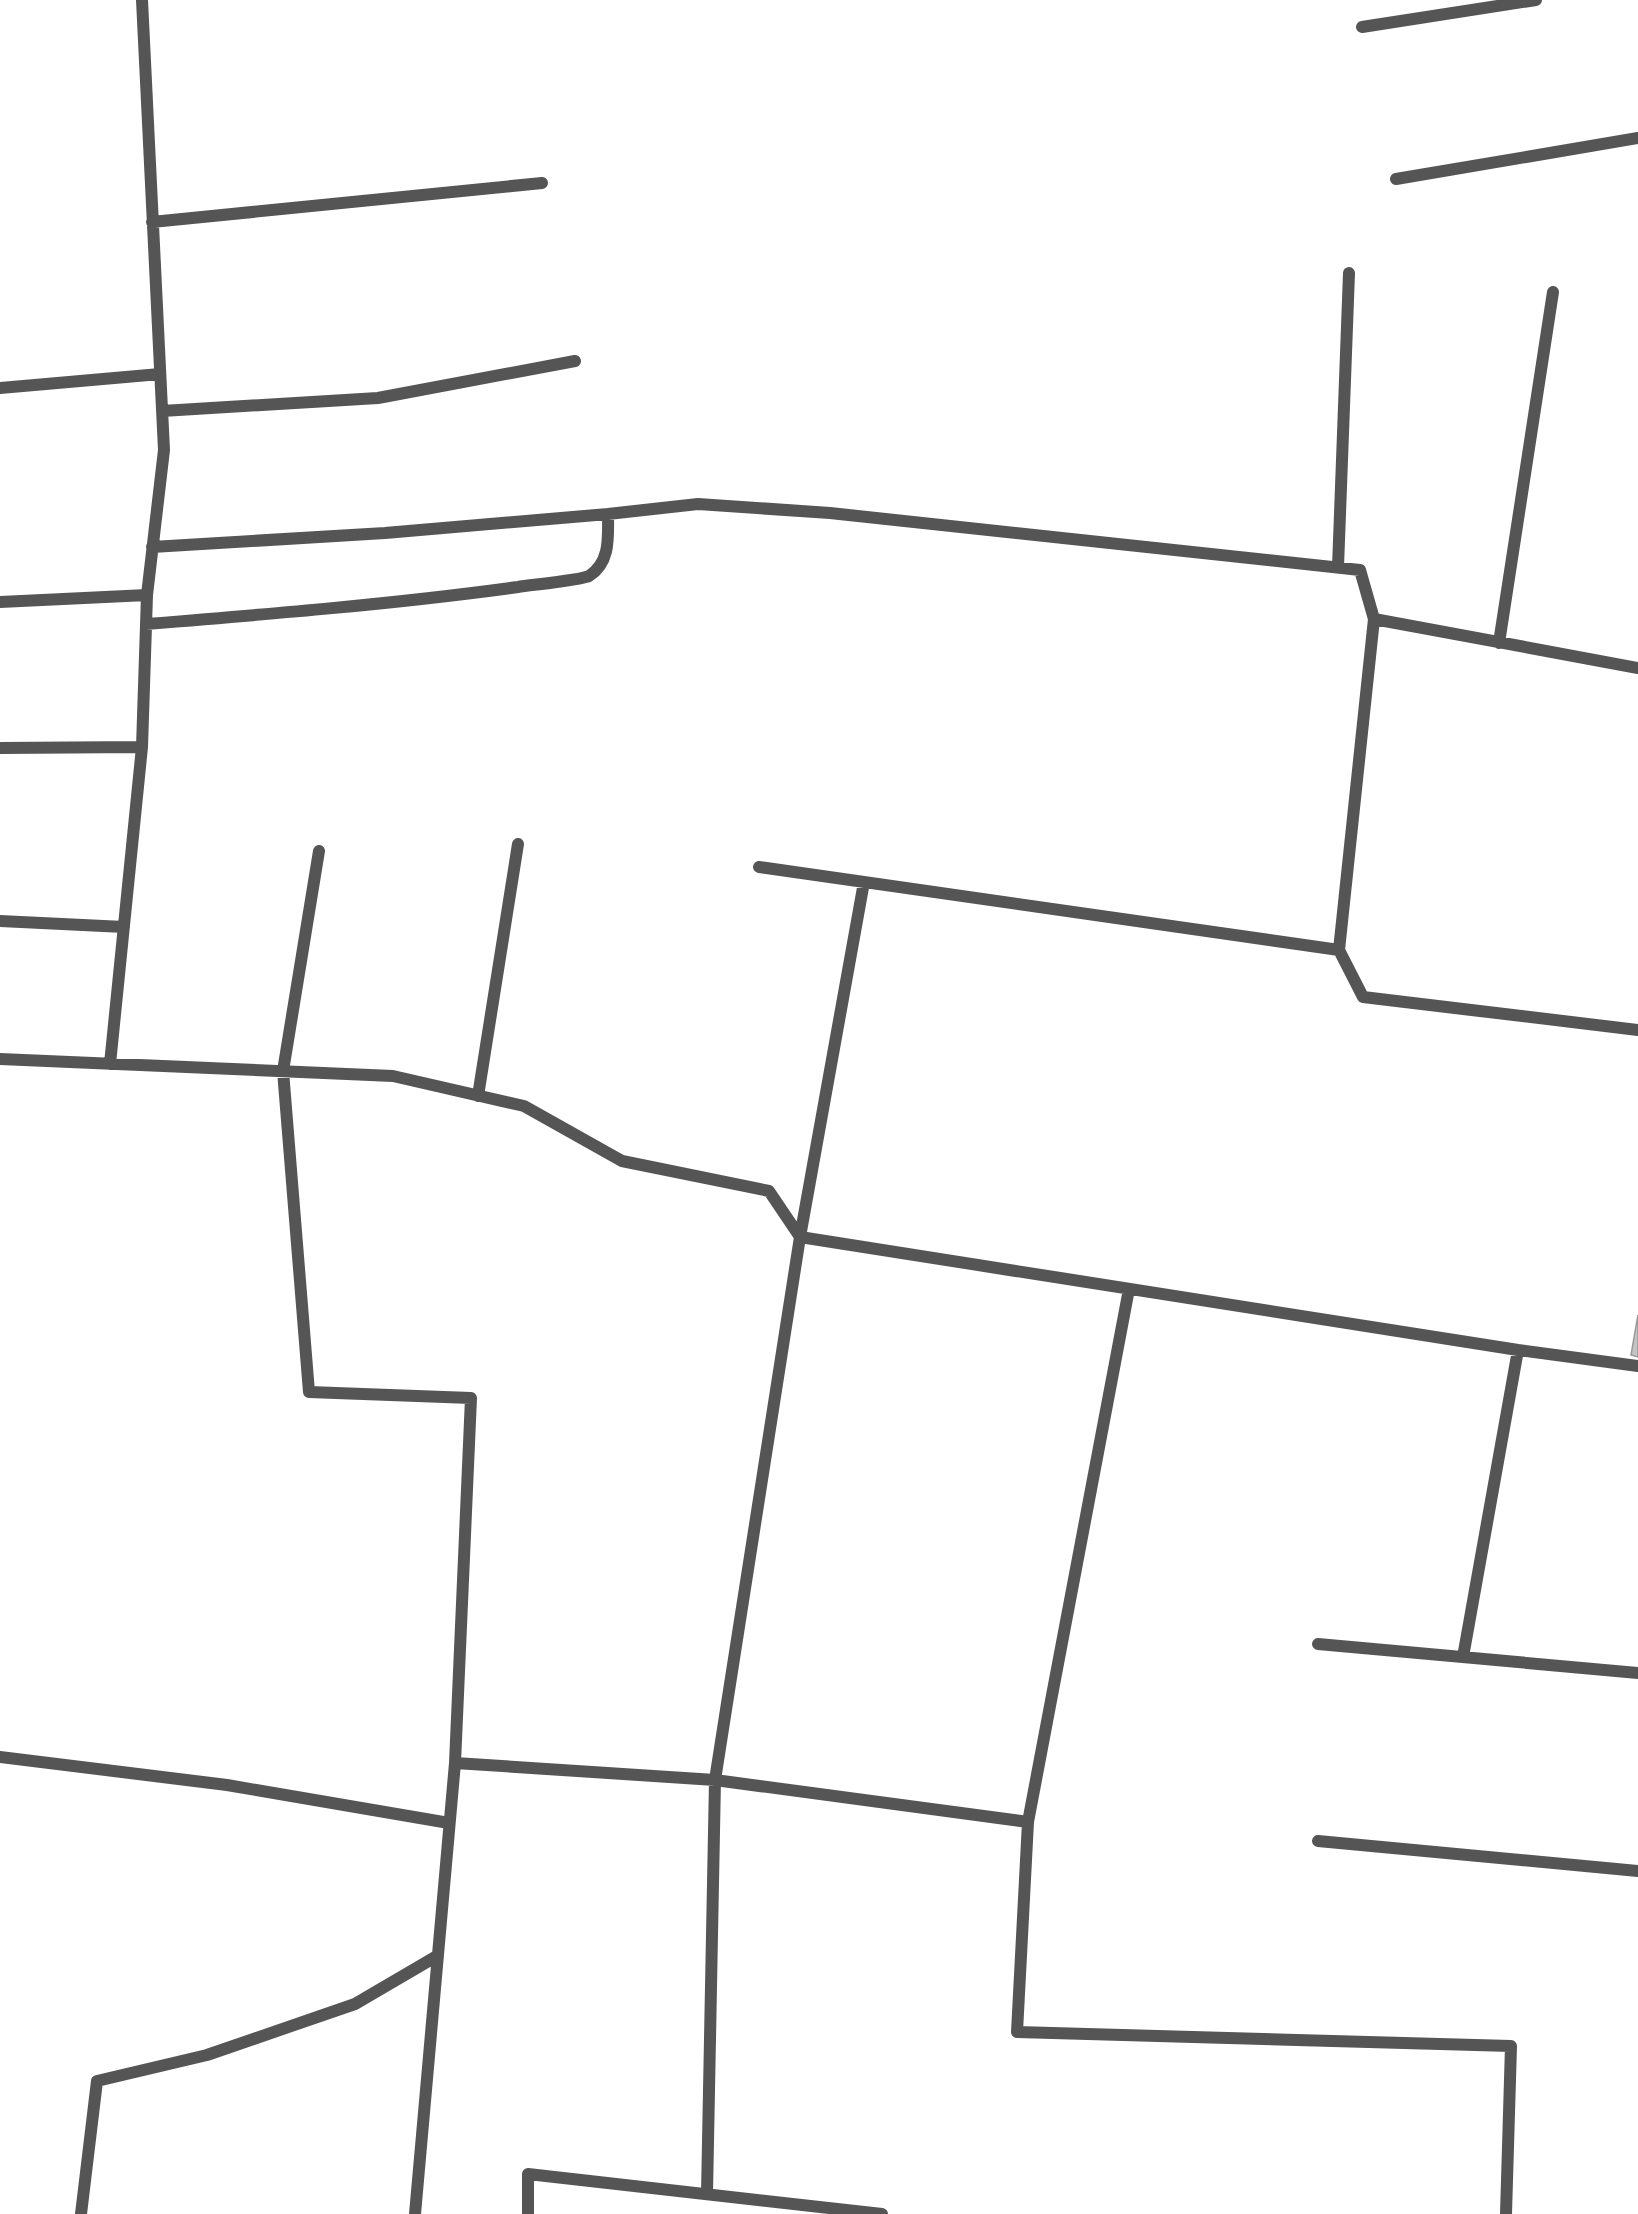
<svg xmlns="http://www.w3.org/2000/svg" width="1638" height="2214" font-family="Barlow,sans-serif">
	<style>
		.building { fill: #c4c4c4; stroke: #999; stroke-width: 1.5 }
		.lines { fill: none; stroke-linecap: round; stroke-linejoin: round }
		.minor { stroke: #555; stroke-width: 12 }
	</style>
	<rect width="100%" height="100%" fill="#fff"/>
	<path class="building" d="M1638,1315V1357L1631,1355Z"/>
	<g class="lines">
		<path class="minor" d="M1362,27L1536,0
			M1396,179L1638,138
			M152,222L542,183
			M0,388L160,374
			M162,411L378,398L575,361
			M152,547L385,533L608,514L698,504L830,513L1360,570L1374,619L1638,668
			M1338,567L1349,273
			M0,602L147,595
			M146,624C270,614 394,604 518,587C530,585 582,580 589,576C611,562 608,536 608,514
			M1499,643L1553,292
			M0,748L142,747
			M319,851L283,1071L309,1392L471,1398L455,1763
			M759,867L1339,950L1363,997L1638,1030
			M0,921L124,927
			M1339,950L1374,619
			M0,1059L393,1076L524,1106L622,1161L769,1191L800,1237
			M110,1064L142,747L147,595L164,450L142,0
			M478,1096L518,844
			M800,1237L864,882
			M1318,1644L1638,1673
			M1463,1657L1518,1350
			M0,1757L227,1785L449,1823
			M1028,1822L1017,2032L1511,2046L1506,2214
			M1318,1841L1638,1871
			M707,2194L715,1780L800,1237L1518,1350L1638,1366
			M81,2214L97,2081L207,2055L355,2004L437,1956
			M415,2214L455,1763L715,1780L1028,1822L1129,1289
			M528,2214V2174L882,2214"/>
	</g>
</svg>
